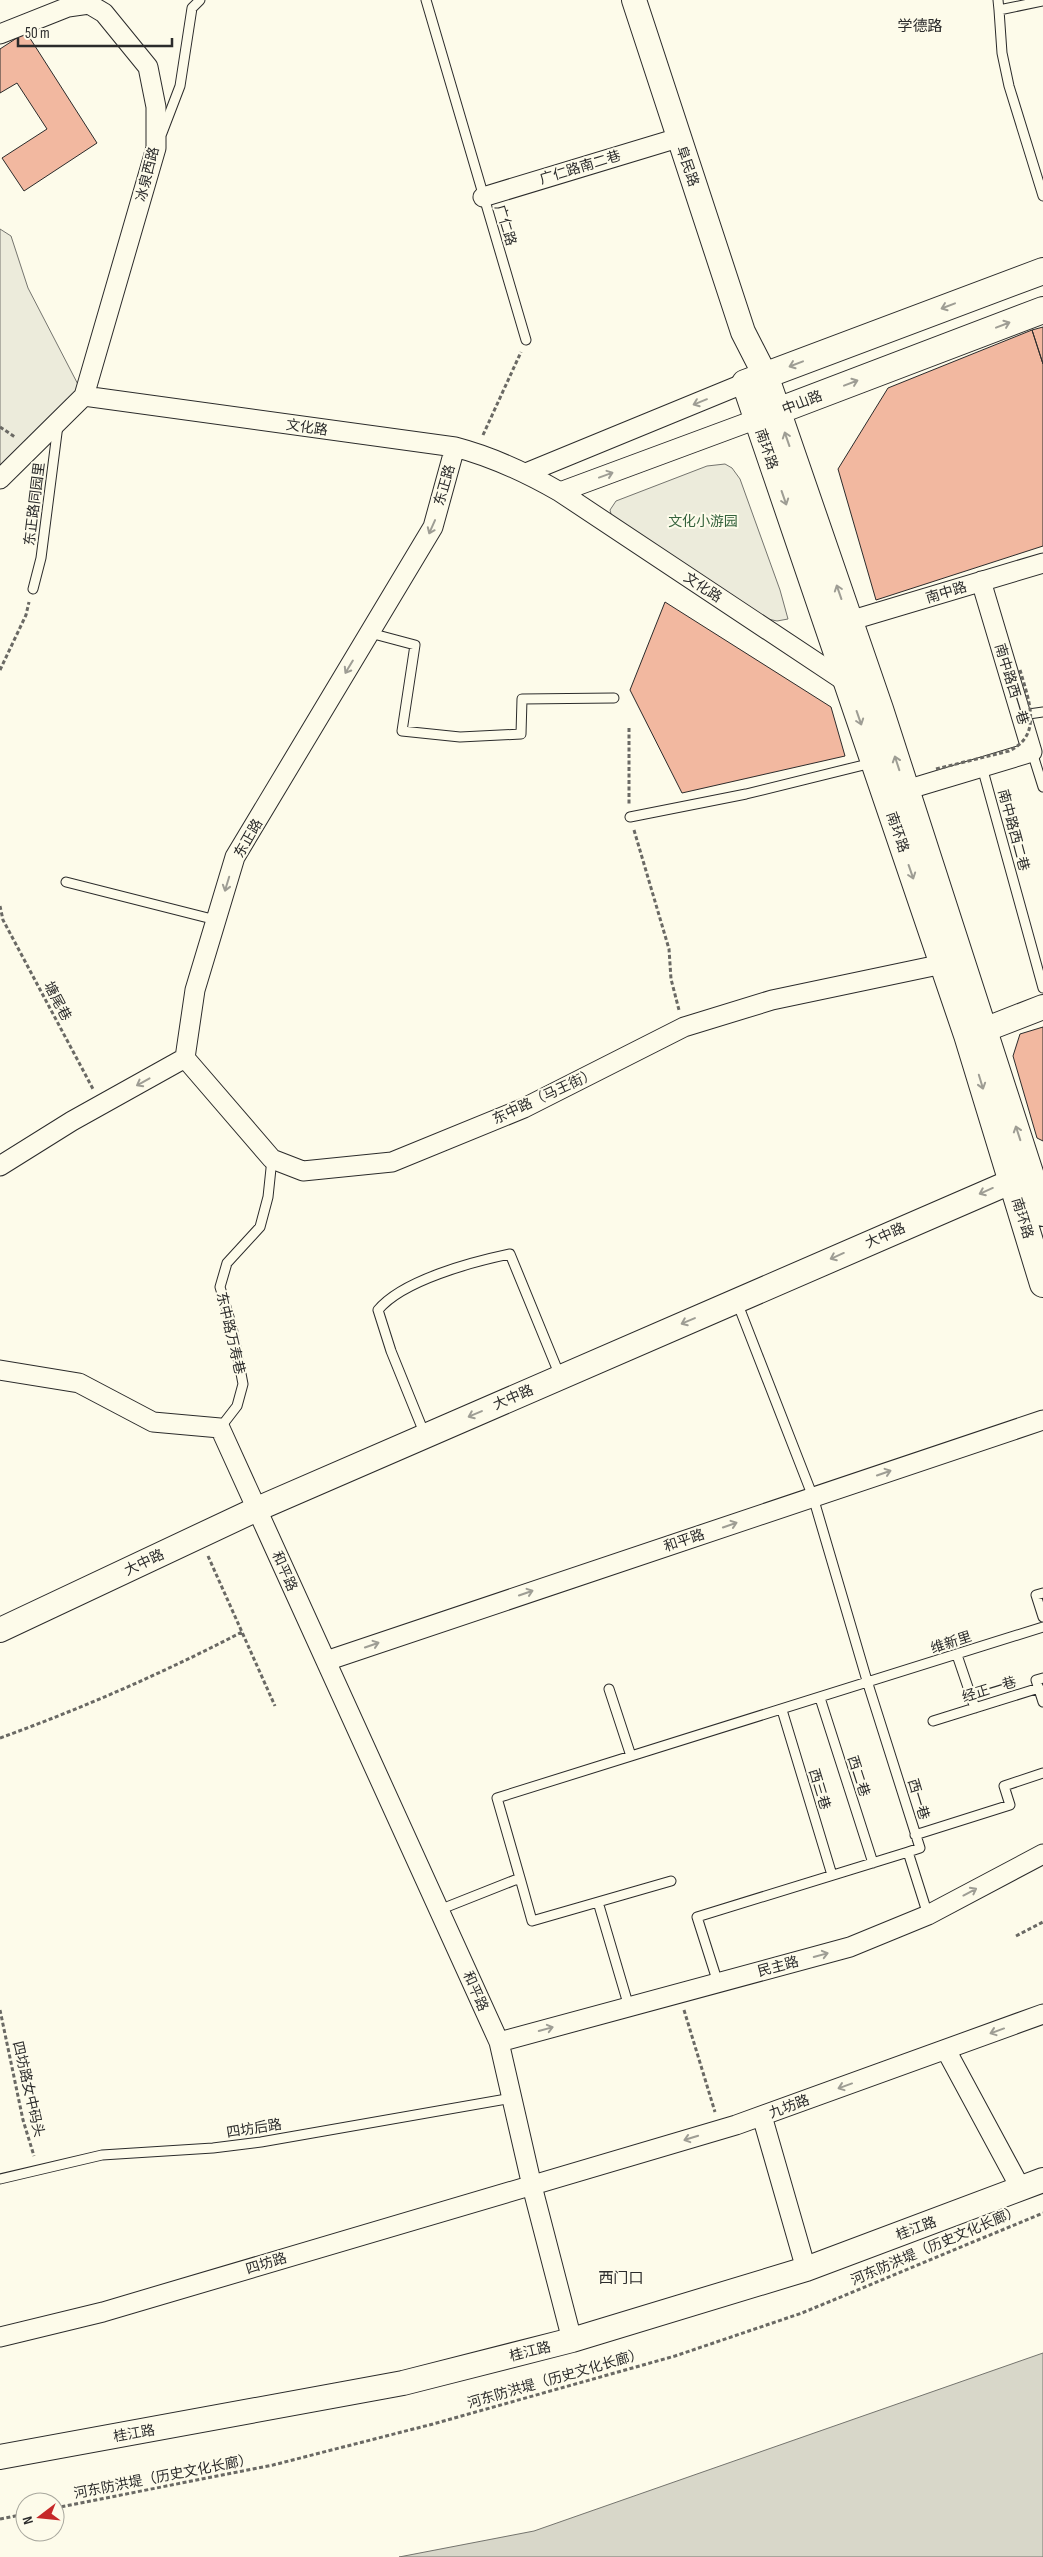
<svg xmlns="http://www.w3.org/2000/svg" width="1043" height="2557" font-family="'Sofia Sans Condensed','Noto Sans SC',sans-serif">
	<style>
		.green { fill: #ecebdb; stroke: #74746e }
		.water { fill: #d8d7c9; stroke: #74746e }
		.building { fill: #f2b8a0; stroke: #2b2b2b }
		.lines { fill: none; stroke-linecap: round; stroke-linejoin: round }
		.service-casing { stroke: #2b2b2b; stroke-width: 11 }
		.minor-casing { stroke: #2b2b2b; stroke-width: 21 }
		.tertiary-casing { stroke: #2b2b2b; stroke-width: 26 }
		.secondary-casing { stroke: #2b2b2b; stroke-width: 28 }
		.path { stroke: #6a6964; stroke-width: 3; stroke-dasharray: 4 2.5; stroke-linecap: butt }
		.service { stroke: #fdfbea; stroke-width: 9 }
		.minor { stroke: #fdfbea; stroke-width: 19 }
		.tertiary { stroke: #fdfbea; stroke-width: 24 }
		.secondary { stroke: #fdfbea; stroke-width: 26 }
		.path-bridge { stroke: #6a6964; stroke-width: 3; stroke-dasharray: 4 2.5; stroke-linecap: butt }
		.oneway { stroke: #9e9d94 }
		.labels { text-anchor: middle; stroke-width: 4; stroke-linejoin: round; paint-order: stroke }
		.street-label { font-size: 14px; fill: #2b2b2b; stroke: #fdfbea }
		.park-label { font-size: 14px; fill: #34623c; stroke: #fdfbea }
		.neighbourhood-label { font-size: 15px; fill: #2b2b2b; stroke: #fdfbea }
	</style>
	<rect width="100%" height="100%" fill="#fdfbea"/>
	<path class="green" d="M0,229L11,236L28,288L84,396L0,479Z
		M725,464L732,468L740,479L780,590L788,619L777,621L768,619L612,518L610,510L616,501L707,466Z"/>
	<path class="water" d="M1043,2353V2557H399L534,2531Z"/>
	<path class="building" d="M26,32L97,143L24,191L2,158L47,129L17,83L0,93V49Z
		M1043,327V364L1032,330Z
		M1032,330L1043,364V546L876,600L838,469L888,388Z
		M665,602L831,707L845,756L682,793L630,690Z
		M1043,1027V1141L1037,1138L1013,1056L1020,1034Z"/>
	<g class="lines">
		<g class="service-casing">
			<path id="service" d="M426,0L526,340
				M998,0L999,10L1043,1
				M999,10L1002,53L1009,86L1043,196
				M162,133L180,86L192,8L200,0
				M33,589L41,558L58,425
				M370,633L415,645L402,731L460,737L521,734L522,699L614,698
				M1022,715L1043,712
				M1032,752L1043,787
				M982,767L1043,988
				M630,817L746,794L872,763
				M66,882L216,920
				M737,1302L813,1497L868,1684L920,1848L908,1852L928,1915
				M220,1428L237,1406L243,1384L232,1327L220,1287L227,1263L260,1227L268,1197L272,1159
				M425,1435L391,1351L378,1310C403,1280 472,1262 510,1254L560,1376
				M1043,1593L1036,1595L1043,1617
				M957,1655L975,1708
				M1043,1678L1036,1680L1043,1702
				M609,1689L631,1756
				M820,1698L873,1863
				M782,1710L832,1875
				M933,1721L1039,1688
				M915,1835L1010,1805L1004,1786L1043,1773
				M520,1878L532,1921L671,1881
				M598,1902L629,2007
				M439,1910L520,1878L497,1798L1043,1627
				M718,1983L697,1917L908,1852
				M0,2179L102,2155L213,2148L261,2142L512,2098"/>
		</g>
		<g class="minor-casing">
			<path id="minor" d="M0,34L68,7L89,4L104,13L148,67L156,107V148L84,396L0,479
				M483,197L678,138
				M84,396L455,447C493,457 527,473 560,492L846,682
				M526,473L745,383
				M560,492L757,419
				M849,621L1043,563
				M906,790L1032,752L981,581
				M185,1058L272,1159L303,1171L392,1162L524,1108L684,1027L772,1000L943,964
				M185,1058L195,990L235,857L433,527L455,447
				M0,1166L72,1121L185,1058
				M0,1370L79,1383L153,1422L220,1428L499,2042L532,2186L572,2340
				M326,1661L1043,1420
				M499,2042L850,1947L928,1915L1043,1854
				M946,2050L1021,2189
				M762,2116L806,2269
				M0,2337L103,2312L736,2125L1043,2014"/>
		</g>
		<g class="tertiary-casing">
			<path id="tertiary" d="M634,0L743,332L765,375
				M984,1030L1043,1007
				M0,1630L257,1509L1029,1174
				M0,2457L403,2383L572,2340L806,2269L1043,2180"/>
		</g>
		<g class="secondary-casing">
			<path id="secondary" d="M1043,271L745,383L967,1035L1043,1284
				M765,375L880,709L1043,1213
				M762,417L1043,310"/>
		</g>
		<path class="path" d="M0,427L15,437
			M483,435L521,352
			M0,670L26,615L29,602
			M629,728V804
			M634,830L669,949L671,979L679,1010
			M0,906L3,920L93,1089
			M208,1556L275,1706
			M0,1738C83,1708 163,1673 242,1632
			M1016,1936L1043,1922
			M0,2010L23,2120L34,2156
			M684,2010L715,2112
			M55,2508L273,2465L433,2424L675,2356L802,2313L1043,2213
			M0,2519L25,2514"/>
		<use href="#service" class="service"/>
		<use href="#minor" class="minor"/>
		<use href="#tertiary" class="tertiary"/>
		<use href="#secondary" class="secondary"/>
		<path class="path-bridge" d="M936,769L1009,751C1043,735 1029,701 1020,670"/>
	</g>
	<defs><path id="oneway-shaft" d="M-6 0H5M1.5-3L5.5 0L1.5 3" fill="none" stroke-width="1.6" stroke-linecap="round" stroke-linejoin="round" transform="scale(1.25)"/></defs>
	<g class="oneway">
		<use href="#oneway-shaft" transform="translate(948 306) rotate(159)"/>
		<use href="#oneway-shaft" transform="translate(1003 325) rotate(-21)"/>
		<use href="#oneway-shaft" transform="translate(796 364) rotate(159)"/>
		<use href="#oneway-shaft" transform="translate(851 383) rotate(-21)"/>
		<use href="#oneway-shaft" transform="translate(700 402) rotate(158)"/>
		<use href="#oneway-shaft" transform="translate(787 439) rotate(-109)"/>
		<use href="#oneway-shaft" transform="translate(606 475) rotate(-20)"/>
		<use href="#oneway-shaft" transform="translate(784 498) rotate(71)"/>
		<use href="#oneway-shaft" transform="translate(432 527) rotate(114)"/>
		<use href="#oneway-shaft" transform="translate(839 592) rotate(-109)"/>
		<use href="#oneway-shaft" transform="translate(349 667) rotate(121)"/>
		<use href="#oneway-shaft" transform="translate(859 718) rotate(71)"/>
		<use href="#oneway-shaft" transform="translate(897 763) rotate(-108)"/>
		<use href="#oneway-shaft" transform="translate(911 872) rotate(71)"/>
		<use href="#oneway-shaft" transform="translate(227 884) rotate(107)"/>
		<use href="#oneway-shaft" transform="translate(143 1082) rotate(151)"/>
		<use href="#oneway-shaft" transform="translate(981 1082) rotate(73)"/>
		<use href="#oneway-shaft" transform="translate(1018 1133) rotate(-108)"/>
		<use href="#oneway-shaft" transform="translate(986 1191) rotate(156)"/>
		<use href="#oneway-shaft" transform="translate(837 1256) rotate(156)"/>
		<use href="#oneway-shaft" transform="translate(688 1321) rotate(157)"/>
		<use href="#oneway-shaft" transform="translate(475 1414) rotate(157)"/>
		<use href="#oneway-shaft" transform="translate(884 1473) rotate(-19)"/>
		<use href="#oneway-shaft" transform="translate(730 1525) rotate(-19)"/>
		<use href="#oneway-shaft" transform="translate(526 1593) rotate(-19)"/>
		<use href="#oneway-shaft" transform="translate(372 1645) rotate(-19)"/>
		<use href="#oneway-shaft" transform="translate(970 1892) rotate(-28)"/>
		<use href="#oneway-shaft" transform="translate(821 1955) rotate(-15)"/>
		<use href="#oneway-shaft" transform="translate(546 2029) rotate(-15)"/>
		<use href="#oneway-shaft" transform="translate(997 2031) rotate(160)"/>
		<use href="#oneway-shaft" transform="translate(845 2086) rotate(160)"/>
		<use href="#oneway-shaft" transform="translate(691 2138) rotate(163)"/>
	</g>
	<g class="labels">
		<g class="street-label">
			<text transform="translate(688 166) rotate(71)" y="5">阜民路</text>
			<text transform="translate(580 167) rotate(-17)" y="5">广仁路南二巷</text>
			<text transform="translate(147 174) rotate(-76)" y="5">冰泉西路</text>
			<text transform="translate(506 225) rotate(73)" y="5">广仁路</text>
			<text transform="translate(802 402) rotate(-21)" y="5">中山路</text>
			<text transform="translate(307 427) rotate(8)" y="5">文化路</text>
			<text transform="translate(767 449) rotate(71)" y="5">南环路</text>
			<text transform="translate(444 485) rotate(-74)" y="5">东正路</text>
			<text transform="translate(34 504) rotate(-83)" y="5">东正路同园里</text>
			<text transform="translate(703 587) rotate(33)" y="5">文化路</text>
			<text transform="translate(946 592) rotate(-17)" y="5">南中路</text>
			<text transform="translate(1012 684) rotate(73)" y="5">南中路西一巷</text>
			<text transform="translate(1014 830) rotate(75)" y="5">南中路西二巷</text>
			<text transform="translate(898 832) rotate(71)" y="5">南环路</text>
			<text transform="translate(248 838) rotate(-60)" y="5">东正路</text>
			<text transform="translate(58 1001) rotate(62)" y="5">塘尾巷</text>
			<text transform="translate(544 1096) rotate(-25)" y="5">东中路（马王街）</text>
			<text transform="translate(1023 1218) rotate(73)" y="5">南环路</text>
			<text transform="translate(885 1235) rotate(-24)" y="5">大中路</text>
			<text transform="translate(231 1333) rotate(77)" y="5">东中路万寿巷</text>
			<text transform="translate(513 1397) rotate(-23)" y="5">大中路</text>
			<text transform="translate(684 1540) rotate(-19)" y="5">和平路</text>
			<text transform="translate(144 1562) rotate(-25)" y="5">大中路</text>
			<text transform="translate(285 1571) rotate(66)" y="5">和平路</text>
			<text transform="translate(951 1642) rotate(-18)" y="5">维新里</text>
			<text transform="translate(989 1689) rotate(-17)" y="5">经正一巷</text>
			<text transform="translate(859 1776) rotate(72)" y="5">西二巷</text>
			<text transform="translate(820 1789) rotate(73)" y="5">西三巷</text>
			<text transform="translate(919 1799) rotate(73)" y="5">西一巷</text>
			<text transform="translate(778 1966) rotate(-15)" y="5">民主路</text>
			<text transform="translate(476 1991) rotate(66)" y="5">和平路</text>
			<text transform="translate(29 2089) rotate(77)" y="5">四坊路女中码头</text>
			<text transform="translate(789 2106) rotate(-20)" y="5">九坊路</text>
			<text transform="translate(254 2128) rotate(-9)" y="5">四坊后路</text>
			<text transform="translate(916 2228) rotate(-20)" y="5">桂江路</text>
			<text transform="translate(935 2245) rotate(-23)" y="5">河东防洪堤（历史文化长廊）</text>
			<text transform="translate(266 2263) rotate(-17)" y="5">四坊路</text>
			<text transform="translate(530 2351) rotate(-14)" y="5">桂江路</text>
			<text transform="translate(555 2378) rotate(-16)" y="5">河东防洪堤（历史文化长廊）</text>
			<text transform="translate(134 2433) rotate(-10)" y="5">桂江路</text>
			<text transform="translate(163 2476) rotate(-11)" y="5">河东防洪堤（历史文化长廊）</text>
		</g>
		<g class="park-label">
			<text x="703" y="526">文化小游园</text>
		</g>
		<g class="neighbourhood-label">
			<text x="920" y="31">学德路</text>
			<text x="621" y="2283">西门口</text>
		</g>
	</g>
	<g transform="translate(40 2517) rotate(254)"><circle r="24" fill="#fdfbea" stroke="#a9a89e"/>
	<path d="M0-4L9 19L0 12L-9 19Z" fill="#c62828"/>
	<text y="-8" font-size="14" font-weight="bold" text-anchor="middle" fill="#2b2b2b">N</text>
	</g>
	<path d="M18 38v8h154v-8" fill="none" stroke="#2b2b2b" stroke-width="2.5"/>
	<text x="25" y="38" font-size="15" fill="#2b2b2b" stroke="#fdfbea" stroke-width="4" paint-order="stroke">50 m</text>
</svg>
